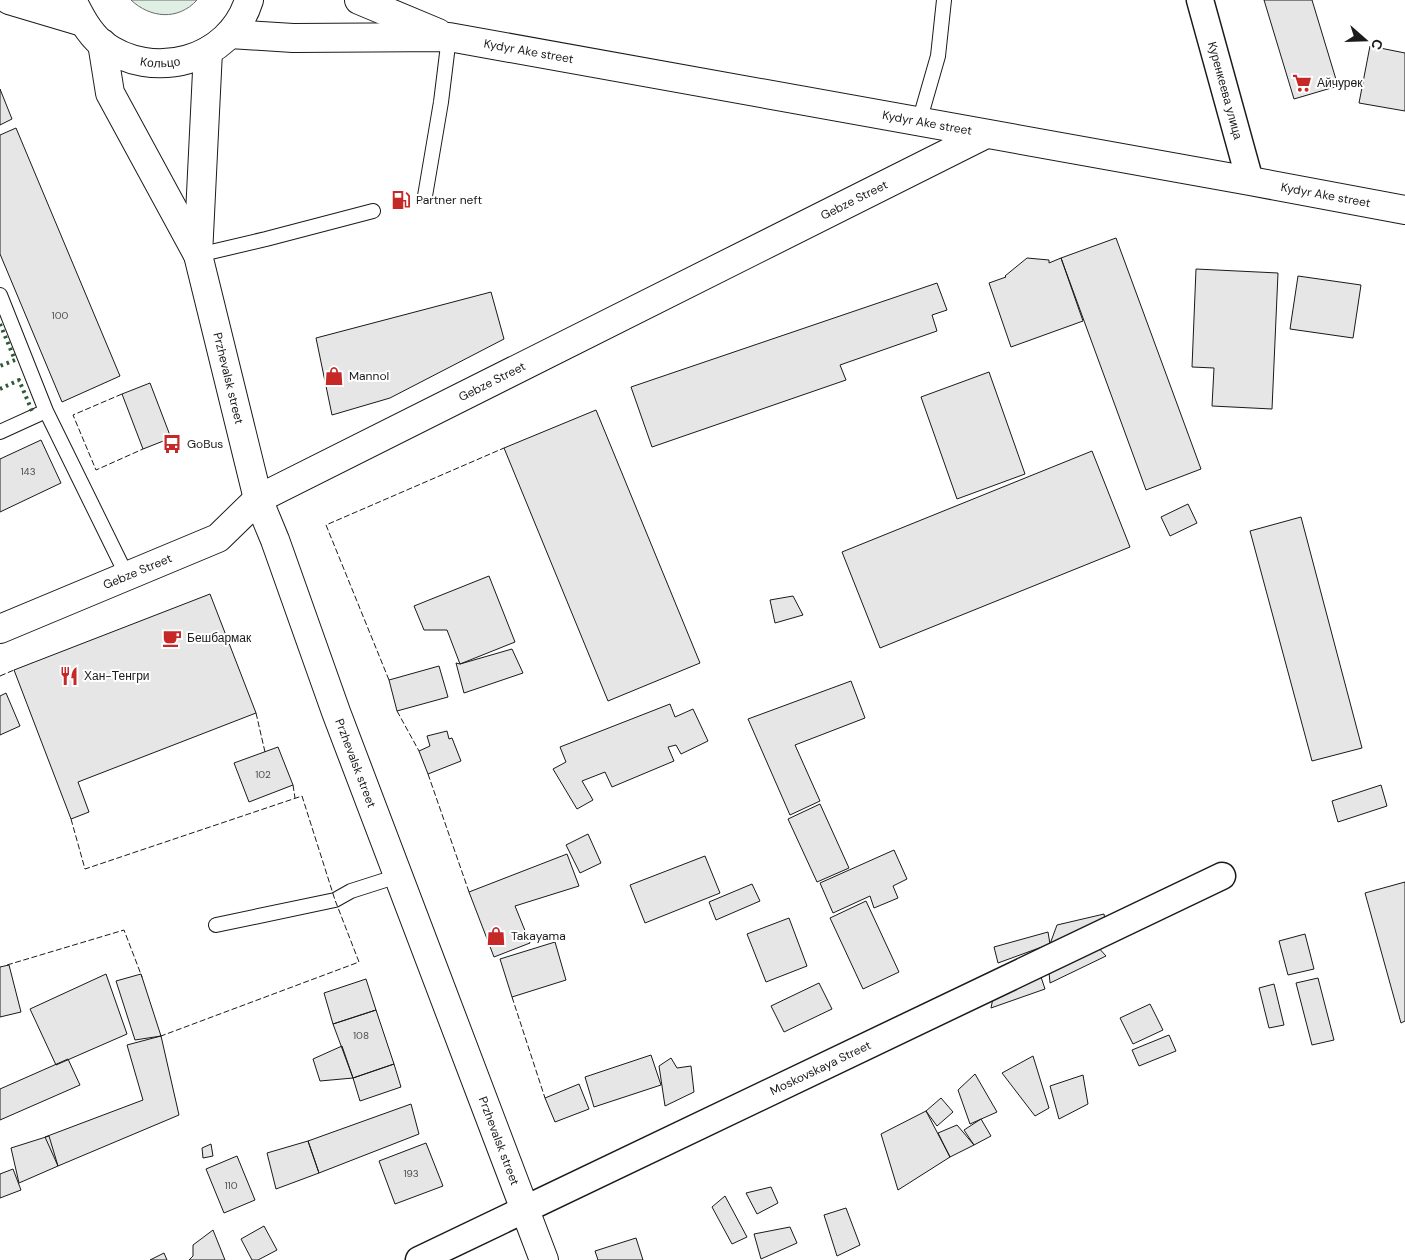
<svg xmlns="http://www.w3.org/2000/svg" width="1405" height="1260" font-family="'DM Sans',sans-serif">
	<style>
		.green { fill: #e0efe3; stroke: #6a6a6a }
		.building { fill: #e6e6e6; stroke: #1a1a1a }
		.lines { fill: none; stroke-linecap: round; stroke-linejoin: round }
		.lane-casing { stroke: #1a1a1a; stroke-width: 16 }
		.street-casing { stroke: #1a1a1a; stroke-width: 29 }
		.secondary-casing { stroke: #1a1a1a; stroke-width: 30 }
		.highway-casing { stroke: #1a1a1a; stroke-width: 30 }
		.lane { stroke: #fff; stroke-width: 14 }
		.street { stroke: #fff; stroke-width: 26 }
		.secondary { stroke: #fff; stroke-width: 28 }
		.highway { stroke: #fff; stroke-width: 28 }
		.hedge { stroke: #2b5a34; stroke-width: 4; stroke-dasharray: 2.5 4; stroke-linecap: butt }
		.fence { stroke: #1a1a1a; stroke-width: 1; stroke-dasharray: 6 2.5; stroke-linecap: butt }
		.labels { text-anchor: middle; stroke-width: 4; stroke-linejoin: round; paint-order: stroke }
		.number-label { font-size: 10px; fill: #4d4d4d }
		.street-label { font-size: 12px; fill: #1a1a1a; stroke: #fff }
		.poi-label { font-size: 12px; fill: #1a1a1a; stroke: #fff; text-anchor: start }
	</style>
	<rect width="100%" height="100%" fill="#fff"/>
	<path class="green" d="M131,0H197C178,21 150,18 131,0Z"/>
	<path class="building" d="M1264,0H1312L1338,86L1294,99Z
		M1370,46L1405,53V111L1359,103Z
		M0,89L12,119L0,125Z
		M16,128L120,376L62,402L0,254V135Z
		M1116,238L1201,469L1146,490L1061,258Z
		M1027,258L1049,260V263L1061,258L1083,321L1011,347L989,283L1006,277L1005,276Z
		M1196,269L1278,273L1272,409L1212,406L1214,368L1192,367Z
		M1298,276L1361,285L1353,338L1290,329Z
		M937,283L947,310L932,315L937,331L840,365L846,380L652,447L631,387Z
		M491,292L504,339L390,398L332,415L316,338Z
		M989,372L1025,474L957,499L921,397Z
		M150,383L171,438L143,449L122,394Z
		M596,410L700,663L608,701L504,448Z
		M41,440L61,483L0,512V459Z
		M1092,451L1130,547L880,648L842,552Z
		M1188,504L1197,523L1170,536L1161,517Z
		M1301,517L1362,748L1312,761L1250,531Z
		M489,576L515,642L460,664L447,630H424L414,606Z
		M210,594L256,713L78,782L89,812L71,819L14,670Z
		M793,596L803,615L775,623L770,600Z
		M512,649L523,673L464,693L456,663L460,664Z
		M439,666L448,697L397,711L389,680Z
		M851,681L865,718L795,745L820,801L790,815L748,719Z
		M6,693L20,726L0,735V696Z
		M670,704L675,717L693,709L708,741L681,754L676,745L668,747L674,761L612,787L605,772L582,781L593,800L577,809L553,769L566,762L560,747Z
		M447,731L449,739L452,738L461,761L428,774L419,751L430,746L427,736Z
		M278,747L293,785L249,802L234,763Z
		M1381,785L1387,806L1338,822L1332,801Z
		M820,804L849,868L817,882L788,819Z
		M588,834L601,863L580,873L566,845Z
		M894,850L907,879L893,886L898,898L874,908L870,896L833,913L820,883Z
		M567,854L579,886L515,906L530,943L494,957L469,892Z
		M705,856L720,893L645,923L630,885Z
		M1405,882V1021L1401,1023L1365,893Z
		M752,884L760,901L716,920L709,902Z
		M866,901L899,972L863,989L830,918Z
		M1104,914L1107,931L1050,944L1057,925Z
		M789,918L807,966L766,982L747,934Z
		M1048,932L1050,944L998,963L994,947Z
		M1305,934L1314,969L1288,975L1279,941Z
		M555,942L566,980L512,997L500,959Z
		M1097,946L1106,956L1050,983L1049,972Z
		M9,965L21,1012L0,1017V967Z
		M106,974L127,1034L56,1065L30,1009Z
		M141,974L161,1036L135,1040L116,981Z
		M1041,977L1045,989L991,1008L994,993Z
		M1318,978L1334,1040L1312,1045L1296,983Z
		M366,979L376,1010L333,1024L324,993Z
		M819,983L832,1009L784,1032L771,1006Z
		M1274,984L1284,1025L1269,1028L1259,988Z
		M1150,1004L1163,1030L1133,1044L1120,1018Z
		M376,1010L394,1064L353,1078L333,1024Z
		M1169,1035L1176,1051L1139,1066L1132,1050Z
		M161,1036L179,1115L58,1166L45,1137L143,1100L127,1045Z
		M342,1046L353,1078L320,1081L313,1059Z
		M651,1055L661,1085L594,1107L585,1077Z
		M1033,1056L1049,1108L1035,1116L1002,1073Z
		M671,1058L677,1068L691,1066L694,1092L665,1106L659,1066Z
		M68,1059L80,1085L0,1120V1089Z
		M394,1064L401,1087L360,1101L353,1078Z
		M975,1074L997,1112L970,1124L958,1090Z
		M1083,1075L1088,1104L1059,1119L1050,1086Z
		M579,1084L589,1109L555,1122L545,1098Z
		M941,1098L953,1112L937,1126L926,1111Z
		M411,1104L419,1134L319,1173L308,1141Z
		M926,1111L950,1157L898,1190L881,1134Z
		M981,1119L991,1136L974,1145L964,1130Z
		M957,1125L974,1145L950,1157L938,1133Z
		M49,1136L58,1166L19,1183L11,1148Z
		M308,1141L319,1173L276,1189L267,1153Z
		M426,1143L443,1186L395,1204L379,1161Z
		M211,1144L213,1156L203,1158L202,1148Z
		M237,1156L255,1200L224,1213L206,1169Z
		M13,1169L21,1190L0,1198V1174Z
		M771,1187L778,1203L757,1214L746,1193Z
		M725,1196L747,1237L732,1244L712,1207Z
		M846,1208L860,1245L837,1256L824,1215Z
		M264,1226L277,1250L258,1260H252L241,1239Z
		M790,1227L797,1243L761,1259L754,1234Z
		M213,1230L225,1260H189L193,1256V1245Z
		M636,1238L643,1260H598L595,1251Z
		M164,1253L167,1260H150Z"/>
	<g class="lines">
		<g class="lane-casing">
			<path id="lane" d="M919,122L938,56L944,0
				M425,196L441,102L449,37
				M198,255L266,239L373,211
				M0,295L46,411L0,432
				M46,411L127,576
				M216,925L335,900L351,891L398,876"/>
		</g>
		<g class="street-casing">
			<g id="street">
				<path id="s1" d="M1200,0L1250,181"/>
				<path id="s2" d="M419,1260L1222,876"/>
			</g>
		</g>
		<g class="secondary-casing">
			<g id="secondary">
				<path id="s3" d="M102,43L110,93L198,255L258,499L275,540L336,712L544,1260"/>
				<path d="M198,255L208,51"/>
				<path id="s4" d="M0,629L218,538L258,499L986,134"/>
			</g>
		</g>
		<g class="highway-casing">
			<g id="highway">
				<path d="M9,0L83,22"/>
				<path id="s5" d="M72,0C80,16 88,32 102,44C152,82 230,62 249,0"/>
				<path d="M359,0L438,33"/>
				<path id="s6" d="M230,34L293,38L449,37L1250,181L1405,210"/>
			</g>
		</g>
		<use href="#lane" class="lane"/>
		<use href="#street" class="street"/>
		<use href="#secondary" class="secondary"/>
		<use href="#highway" class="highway"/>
		<path class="hedge" d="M0,324L15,360L0,366
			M0,389L19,380L32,411L30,412"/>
		<path class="fence" d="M122,394L73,415L96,470L143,449
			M0,676L14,670
			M389,680L326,525L504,448
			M397,711L419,751
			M256,713L265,752
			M428,774L469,892
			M293,785L295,798
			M71,819L85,869L302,796L335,900L359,962L161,1036L160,1034
			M7,965L124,930L142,977
			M512,997L545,1098"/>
	</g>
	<defs>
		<g id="supermarket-bare" transform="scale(1.5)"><path d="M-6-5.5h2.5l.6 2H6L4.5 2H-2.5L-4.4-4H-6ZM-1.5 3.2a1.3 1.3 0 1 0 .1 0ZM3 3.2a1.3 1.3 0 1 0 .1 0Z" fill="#c62828" stroke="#fff" stroke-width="2.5" paint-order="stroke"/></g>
		<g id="fuel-bare" transform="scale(1.5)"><path d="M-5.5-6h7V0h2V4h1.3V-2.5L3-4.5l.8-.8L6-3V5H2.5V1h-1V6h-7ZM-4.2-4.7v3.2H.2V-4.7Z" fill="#c62828" stroke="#fff" stroke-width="2.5" paint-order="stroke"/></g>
		<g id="shop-bare" transform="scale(1.5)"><path d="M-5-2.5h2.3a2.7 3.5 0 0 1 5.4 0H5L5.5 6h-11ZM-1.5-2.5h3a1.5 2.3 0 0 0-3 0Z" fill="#c62828" stroke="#fff" stroke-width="2.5" paint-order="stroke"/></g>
		<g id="bus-bare" transform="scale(1.5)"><path d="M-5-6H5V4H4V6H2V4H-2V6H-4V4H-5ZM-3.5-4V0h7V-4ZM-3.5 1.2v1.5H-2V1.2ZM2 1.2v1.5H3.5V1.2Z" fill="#c62828" stroke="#fff" stroke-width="2.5" paint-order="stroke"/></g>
		<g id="cafe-bare" transform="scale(1.5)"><path d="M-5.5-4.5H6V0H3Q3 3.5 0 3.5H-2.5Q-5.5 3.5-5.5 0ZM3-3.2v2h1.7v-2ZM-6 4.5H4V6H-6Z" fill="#c62828" stroke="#fff" stroke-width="2.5" paint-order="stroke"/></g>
		<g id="restaurant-bare" transform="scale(1.5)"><path d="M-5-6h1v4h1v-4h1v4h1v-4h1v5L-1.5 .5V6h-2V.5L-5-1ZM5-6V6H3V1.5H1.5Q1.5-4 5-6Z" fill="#c62828" stroke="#fff" stroke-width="2.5" paint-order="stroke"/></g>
	</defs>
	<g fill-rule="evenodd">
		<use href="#supermarket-bare" x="1302" y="83"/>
		<use href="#fuel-bare" x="401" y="200"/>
		<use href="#shop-bare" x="334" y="376"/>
		<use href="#bus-bare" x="172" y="444"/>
		<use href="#cafe-bare" x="172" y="638"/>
		<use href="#restaurant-bare" x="69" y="676"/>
		<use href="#shop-bare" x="496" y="936"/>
	</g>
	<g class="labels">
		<g class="number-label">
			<text x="60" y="319">100</text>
			<text x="28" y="475">143</text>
			<text x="263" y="778">102</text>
			<text x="361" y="1039">108</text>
			<text x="411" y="1177">193</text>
			<text x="231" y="1189">110</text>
		</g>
		<g class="street-label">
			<text dy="4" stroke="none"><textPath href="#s6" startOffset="300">Kydyr Ake street</textPath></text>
			<text dy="4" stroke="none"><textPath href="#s5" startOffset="116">Кольцо</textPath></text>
			<text dy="4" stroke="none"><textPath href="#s1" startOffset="94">Куренкеева улица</textPath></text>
			<text dy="4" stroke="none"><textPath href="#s6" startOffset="705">Kydyr Ake street</textPath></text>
			<text dy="4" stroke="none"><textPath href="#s6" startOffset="1110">Kydyr Ake street</textPath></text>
			<text dy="4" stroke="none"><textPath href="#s4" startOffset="959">Gebze Street</textPath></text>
			<text dy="4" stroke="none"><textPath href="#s3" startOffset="362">Przhevalsk street</textPath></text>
			<text dy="4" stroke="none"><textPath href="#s4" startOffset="554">Gebze Street</textPath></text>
			<text dy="4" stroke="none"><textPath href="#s4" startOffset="149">Gebze Street</textPath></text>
			<text dy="4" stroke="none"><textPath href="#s3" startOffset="768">Przhevalsk street</textPath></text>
			<text dy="4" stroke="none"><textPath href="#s2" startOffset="445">Moskovskaya Street</textPath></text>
			<text dy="4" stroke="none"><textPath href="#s3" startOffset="1172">Przhevalsk street</textPath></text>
		</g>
		<g class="poi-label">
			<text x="1317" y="87">Айчурөк</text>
			<text x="416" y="204">Partner neft</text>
			<text x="349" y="380">Mannol</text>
			<text x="187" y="448">GoBus</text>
			<text x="187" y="642">Бешбармак</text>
			<text x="84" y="680">Хан-Тенгри</text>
			<text x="511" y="940">Takayama</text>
		</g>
	</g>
	<g transform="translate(1365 40) rotate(110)" stroke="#ffffff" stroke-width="4" paint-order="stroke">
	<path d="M0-4L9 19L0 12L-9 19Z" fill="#1a1a1a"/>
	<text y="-8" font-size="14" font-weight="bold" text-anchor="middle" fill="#1a1a1a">С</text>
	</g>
</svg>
